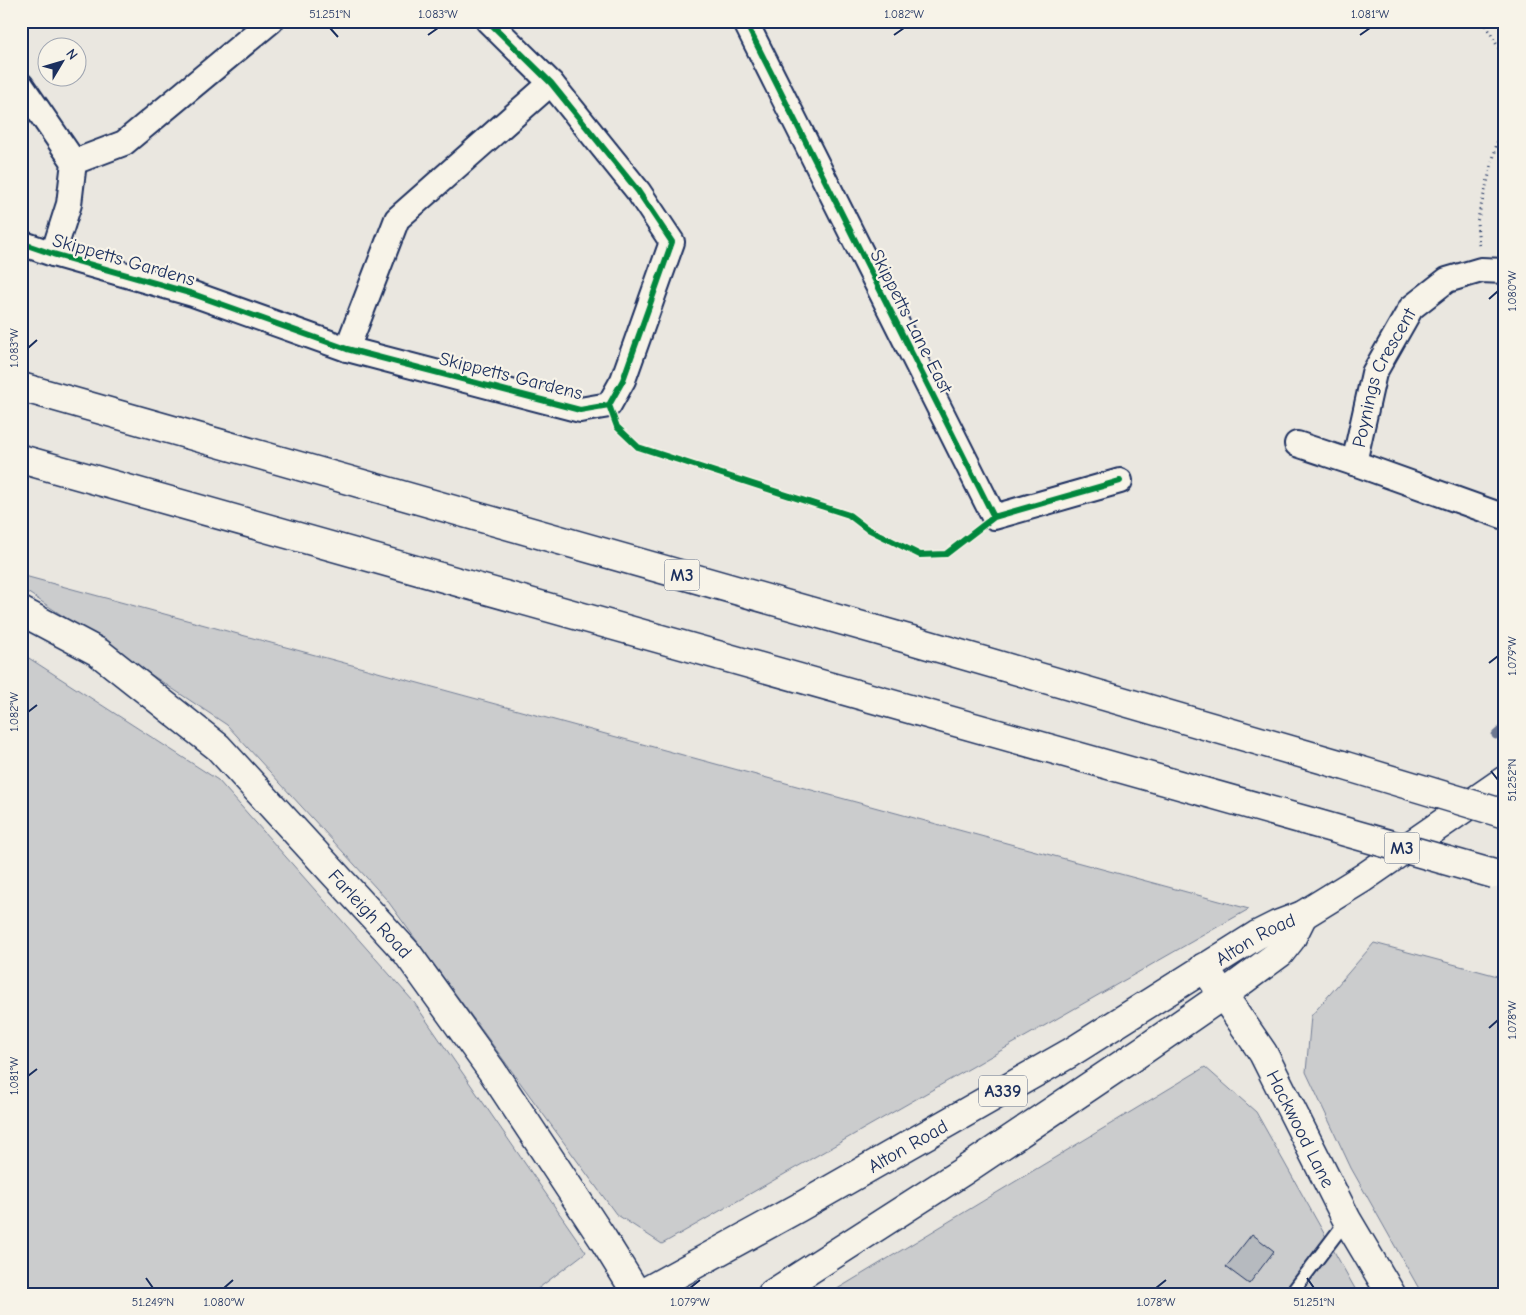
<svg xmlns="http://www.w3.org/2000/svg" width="1526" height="1315" font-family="'Comic Neue',sans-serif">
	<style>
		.green { fill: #cbcccd; stroke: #737e96 }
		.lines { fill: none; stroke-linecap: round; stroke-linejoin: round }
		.stream { stroke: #6d7892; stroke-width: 9 }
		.building { fill: #b6babf; stroke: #1b2f5e }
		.service-casing { stroke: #1b2f5e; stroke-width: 16 }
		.minor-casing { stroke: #1b2f5e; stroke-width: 28 }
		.tertiary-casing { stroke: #1b2f5e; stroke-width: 31 }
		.secondary-casing { stroke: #1b2f5e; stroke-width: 31 }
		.primary-casing { stroke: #1b2f5e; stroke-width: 31 }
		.motorway-casing { stroke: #1b2f5e; stroke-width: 31 }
		.path { stroke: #1b2f5e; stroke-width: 3; stroke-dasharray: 1 4; stroke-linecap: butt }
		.service { stroke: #f7f3e8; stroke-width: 12 }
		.minor { stroke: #f7f3e8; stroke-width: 24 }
		.tertiary { stroke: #f7f3e8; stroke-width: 28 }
		.secondary { stroke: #f7f3e8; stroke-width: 28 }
		.primary { stroke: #f7f3e8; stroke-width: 28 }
		.motorway { stroke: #f7f3e8; stroke-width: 28 }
		.motorway-bridge-casing { stroke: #1b2f5e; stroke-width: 31; stroke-linecap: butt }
		.motorway-bridge { stroke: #f7f3e8; stroke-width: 28 }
		.cycleway-casing { stroke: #f7f3e8; stroke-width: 9 }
		.cycleway { stroke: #00873e; stroke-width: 6 }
		.ticks { fill: none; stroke: #1b2f5e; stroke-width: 2 }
		.labels { text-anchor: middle; stroke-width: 4.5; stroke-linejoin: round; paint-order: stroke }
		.shield { fill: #f7f3e8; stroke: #5d6a87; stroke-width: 1 }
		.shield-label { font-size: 18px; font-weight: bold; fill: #1b2f5e }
		.street-label { font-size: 19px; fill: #1b2f5e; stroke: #f7f3e8 }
		.neatline { fill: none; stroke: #1b2f5e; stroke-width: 2 }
		.ticks-label { font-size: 12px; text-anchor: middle; fill: #1b2f5e }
	</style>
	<rect width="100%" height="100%" fill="#eae7e0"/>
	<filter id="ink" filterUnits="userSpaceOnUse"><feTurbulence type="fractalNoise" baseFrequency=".02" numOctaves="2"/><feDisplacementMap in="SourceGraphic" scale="10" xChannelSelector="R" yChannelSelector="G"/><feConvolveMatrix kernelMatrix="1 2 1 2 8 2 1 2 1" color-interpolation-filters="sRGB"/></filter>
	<g filter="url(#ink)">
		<path class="green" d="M21,575L1249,909L662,1244L616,1214L387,900L227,725L21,588Z
			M21,653L218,780L413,1001L586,1252L531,1294H21Z
			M1374,943L1505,978V1294H1422L1351,1168L1306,1072L1311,1016Z
			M1205,1067L1256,1112L1358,1294H829Z"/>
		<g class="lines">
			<path class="stream" d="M1496,735L1505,727"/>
		</g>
		<path class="building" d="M1252,1234L1274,1251L1249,1284L1226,1267Z"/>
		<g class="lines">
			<g class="service-casing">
				<path id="service" d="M1291,1294L1347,1220"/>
			</g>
			<g class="minor-casing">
				<g id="minor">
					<path d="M745,21L994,517L1120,481"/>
					<path d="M21,85L74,162L69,204L53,254"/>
					<path d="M74,162L124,143L271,21"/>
					<path d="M21,243L53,254L193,294L347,349L580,410L609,405L623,380L672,242L638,191L551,83L488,21"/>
					<path d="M347,349L397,219L551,83"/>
					<path d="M1297,444L1354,463L1505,517"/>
					<path id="s1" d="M1354,463L1374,373L1411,308L1447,280L1481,270L1505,271"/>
				</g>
			</g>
			<g class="tertiary-casing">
				<g id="tertiary">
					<path id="s2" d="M1204,967L1263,1053L1347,1220L1391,1294"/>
				</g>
			</g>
			<g class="secondary-casing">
				<g id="secondary">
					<path id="s3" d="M21,611L98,652L218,747L407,953L492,1071L603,1239L637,1294"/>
				</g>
			</g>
			<g class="primary-casing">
				<g id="primary">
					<path id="s4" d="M641,1294L798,1208L1070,1053L1257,935L1277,925L1303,915L1363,878L1505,780"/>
					<path d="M772,1294L962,1172L1145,1049L1223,995L1280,953L1291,939L1303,915"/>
				</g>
			</g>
			<g class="motorway-casing">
				<path id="motorway" d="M21,387L915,641L1342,765
					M21,459L1311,822"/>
			</g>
			<path class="path" d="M1484,21L1505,60
				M1479,245L1477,222L1505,112"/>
			<use href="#service" class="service"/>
			<use href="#minor" class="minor"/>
			<use href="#tertiary" class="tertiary"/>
			<use href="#secondary" class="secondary"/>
			<use href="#primary" class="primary"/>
			<use href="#motorway" class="motorway"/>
			<g class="motorway-bridge-casing">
				<path id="motorway-bridge" d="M1342,765L1505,814
					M1311,822L1494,874"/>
			</g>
			<use href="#motorway-bridge" class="motorway-bridge"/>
			<g class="cycleway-casing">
				<path id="cycleway" d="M745,21L994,517L1120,481
					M21,243L53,254L193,294L347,349L580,410L609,405L623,380L672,242L638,191L551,83L488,21
					M609,405L617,427L638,447L849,515L866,528L920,555L946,554L994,517"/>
			</g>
			<use href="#cycleway" class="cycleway"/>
		</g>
	</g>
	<path class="ticks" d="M330,28L338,37M428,35L438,28M894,35L904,28M1360,35L1370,28M1489,299L1498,291M28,348L37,340M1489,663L1498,656M28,712L37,705M1491,771L1498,780M1489,1028L1498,1020M28,1076L37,1069M146,1278L153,1288M1307,1278L1314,1288M224,1288L233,1280M690,1288L700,1280M1156,1288L1166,1280"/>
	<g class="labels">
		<g class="shield">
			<rect x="664.5" y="559.5" width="35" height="31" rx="4"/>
			<rect x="1384.5" y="832.5" width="35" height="31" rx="4"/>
			<rect x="979" y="1075.5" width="48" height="31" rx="4"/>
		</g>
		<g class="shield-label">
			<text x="682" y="581">M3</text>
			<text x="1402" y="854">M3</text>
			<text x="1003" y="1097">A339</text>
		</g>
		<g class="street-label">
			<text transform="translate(124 259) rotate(16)" y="7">Skippetts Gardens</text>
			<text transform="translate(912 321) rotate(63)" y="7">Skippetts Lane East</text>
			<text transform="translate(511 375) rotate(14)" y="7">Skippetts Gardens</text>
			<text dy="7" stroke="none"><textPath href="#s1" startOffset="91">Poynings Crescent</textPath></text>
			<text dy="7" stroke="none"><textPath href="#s3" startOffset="466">Farleigh Road</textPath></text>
			<text dy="7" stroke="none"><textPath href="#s4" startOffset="710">Alton Road</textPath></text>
			<text dy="7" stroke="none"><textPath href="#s2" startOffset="189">Hackwood Lane</textPath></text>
			<text dy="7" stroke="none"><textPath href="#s4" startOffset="305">Alton Road</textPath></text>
		</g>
	</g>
	<rect width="1526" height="1315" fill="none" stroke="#f7f3e8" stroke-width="55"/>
	<g transform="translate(62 62) rotate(52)"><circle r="24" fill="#f7f3e8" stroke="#9fa5b1"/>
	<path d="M0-4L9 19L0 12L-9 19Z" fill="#1b2f5e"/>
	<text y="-8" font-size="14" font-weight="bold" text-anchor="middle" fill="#1b2f5e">N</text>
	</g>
	<rect x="28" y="28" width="1470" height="1260" class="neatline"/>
	<g class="ticks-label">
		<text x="330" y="18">51.251°N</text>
		<text x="438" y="18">1.083°W</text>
		<text x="904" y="18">1.082°W</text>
		<text x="1370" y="18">1.081°W</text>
		<text transform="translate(1512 291) rotate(-90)" y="4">1.080°W</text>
		<text transform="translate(14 348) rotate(-90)" y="4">1.083°W</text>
		<text transform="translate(1512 656) rotate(-90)" y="4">1.079°W</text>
		<text transform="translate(14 712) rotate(-90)" y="4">1.082°W</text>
		<text transform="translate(1512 780) rotate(-90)" y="4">51.252°N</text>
		<text transform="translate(1512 1020) rotate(-90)" y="4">1.078°W</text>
		<text transform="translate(14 1076) rotate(-90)" y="4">1.081°W</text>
		<text x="153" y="1306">51.249°N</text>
		<text x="224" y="1306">1.080°W</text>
		<text x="690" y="1306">1.079°W</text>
		<text x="1156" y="1306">1.078°W</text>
		<text x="1314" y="1306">51.251°N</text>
	</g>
</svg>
